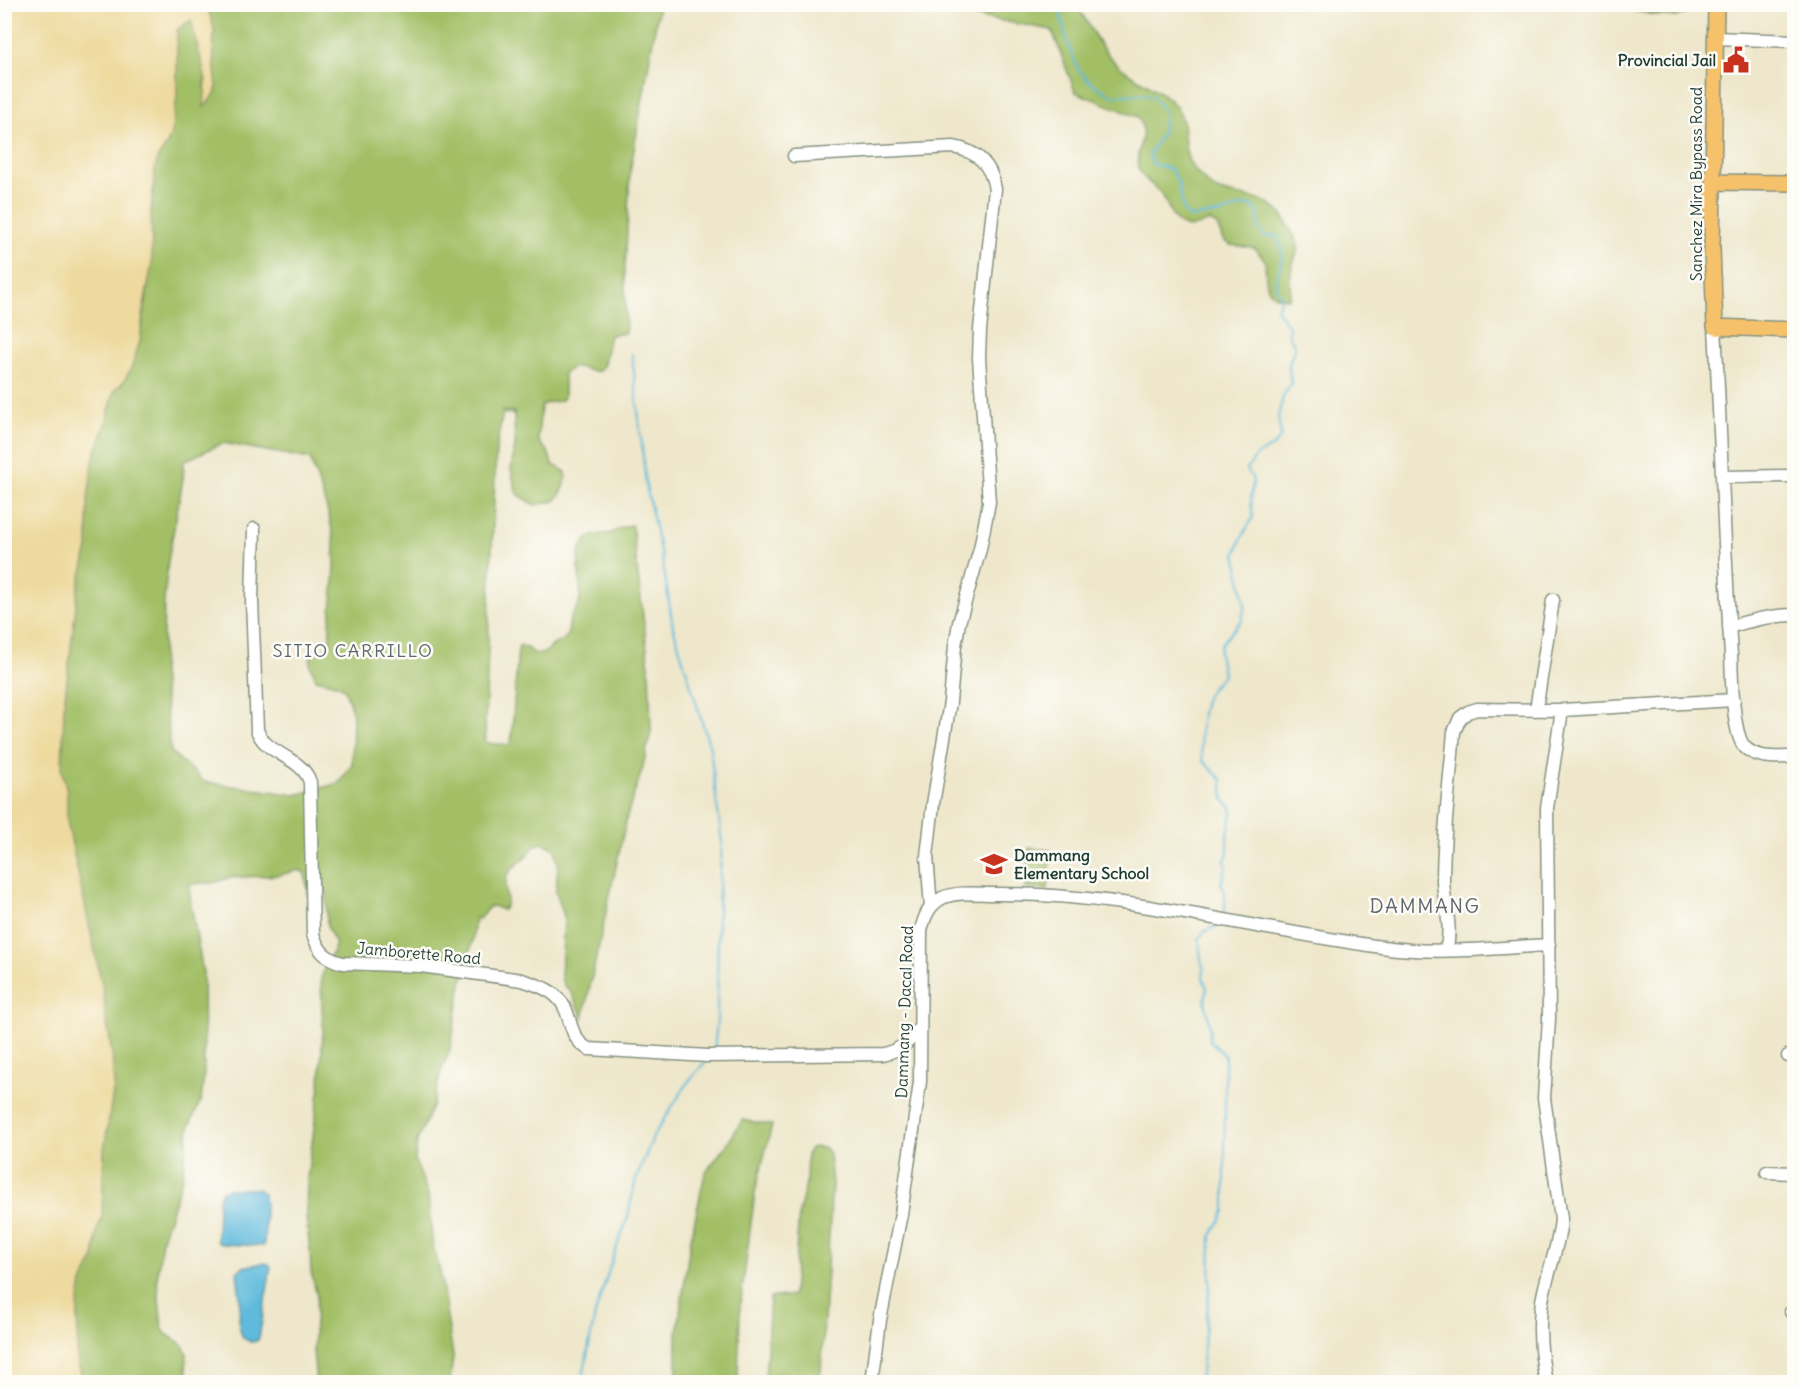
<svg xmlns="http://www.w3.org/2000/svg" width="1799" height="1387" font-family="Delius,sans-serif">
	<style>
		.green { fill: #a2bf66; stroke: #607e4d; stroke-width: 1.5; fill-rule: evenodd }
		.sand { fill: #eeda9e; stroke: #868c69; stroke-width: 1.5 }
		.water { fill: #5ebadc; stroke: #3e7c88; stroke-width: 1.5 }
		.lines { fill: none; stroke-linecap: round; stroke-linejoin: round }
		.stream { stroke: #5ebadc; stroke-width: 2 }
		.minor-casing { stroke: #869280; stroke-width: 15 }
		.major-casing { stroke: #869280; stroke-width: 18 }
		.minor { stroke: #fff; stroke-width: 12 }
		.major { stroke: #f5c16b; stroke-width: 15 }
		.labels { text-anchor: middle; stroke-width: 5; stroke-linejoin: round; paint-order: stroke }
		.poi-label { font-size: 16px; font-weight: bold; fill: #1f3d34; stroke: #fdfcf7; text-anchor: end }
		.street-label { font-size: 16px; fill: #1f3d34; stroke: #fdfcf7 }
		.neighbourhood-label { font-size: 18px; letter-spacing: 1.5px; fill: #60676f; stroke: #fdfcf7 }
		.quarter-label { font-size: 20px; letter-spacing: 1.5px; fill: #60676f; stroke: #fdfcf7 }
	</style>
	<rect width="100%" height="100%" fill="#fdfcf7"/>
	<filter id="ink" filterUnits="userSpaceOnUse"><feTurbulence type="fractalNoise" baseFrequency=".0167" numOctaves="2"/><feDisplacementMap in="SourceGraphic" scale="12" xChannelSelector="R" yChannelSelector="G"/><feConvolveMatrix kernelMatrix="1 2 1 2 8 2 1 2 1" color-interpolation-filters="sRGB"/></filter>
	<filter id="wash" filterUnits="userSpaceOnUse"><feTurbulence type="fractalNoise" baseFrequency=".008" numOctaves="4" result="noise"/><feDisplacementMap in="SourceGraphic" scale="24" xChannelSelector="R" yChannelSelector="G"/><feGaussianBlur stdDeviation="1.35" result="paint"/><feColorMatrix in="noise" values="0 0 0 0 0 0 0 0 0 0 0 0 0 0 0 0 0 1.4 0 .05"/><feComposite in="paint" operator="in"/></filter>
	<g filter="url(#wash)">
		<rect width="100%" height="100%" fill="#eee7cb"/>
		<path class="green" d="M207,5H659L630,172L625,271L626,333L610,335L604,364L600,371C581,374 583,359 564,373V398C558,404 548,400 541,406L538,439L542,446L548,451L552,464L566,472C568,483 562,493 555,501L535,505L517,494L511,470L515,445L514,412L512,415L511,411L508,414L507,411L505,414L503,411L496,450L485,723L486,743L511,745L518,648L520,645C528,647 532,655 540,654C548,653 549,647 555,644C557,642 561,642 563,640C570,636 568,626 570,619C573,612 579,607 580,599C583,578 570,553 589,538C595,533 604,535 611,533C620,529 621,526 632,525L649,666L651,732L642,770L627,816L583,1018L571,992L564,985L561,978L564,916L556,893L558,864L555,849L544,843C534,844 532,850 526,857C521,863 512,866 508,874C501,887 512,900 503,910L493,906L489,907L479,919L475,918L472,943L463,978L450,1050L441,1071L433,1105L417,1141L415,1161L428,1194L433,1248L440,1271L453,1356L450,1382H316L313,1350L317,1296L311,1272L310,1250L306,1217L307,1179L320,1085L323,1030L321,978L336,944L327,926L326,889L307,888L305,873L299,870L279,875L228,878L213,883H203L189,885L191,905L203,973L204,1076L201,1100L189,1127L182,1179L162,1239L157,1279L162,1328L166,1334L182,1344L187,1354L186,1367L190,1382H84L77,1361L78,1307L82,1283L94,1259L97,1230L102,1218L104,1149L114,1087L112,1053L105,1013L104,995L67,821V791L62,771L64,705L78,588L88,548V497L94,456L105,427L114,391L124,381L132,366L140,341L150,274L151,214L155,169L157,159L167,144L171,134L177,96V30L191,20L205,74V106L215,94L217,86L213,54L214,29ZM223,443L310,459C322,492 335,525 335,562C335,590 328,617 330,645L325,649L311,654L310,665L316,679L340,685L345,690L353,714L352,764L339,783L296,795L205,782L171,752L162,673L164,601L168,561L183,479L184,461Z
			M898,5H1076C1090,24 1099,49 1118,65C1136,81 1162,88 1177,108C1189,124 1179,151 1194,169C1199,175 1210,187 1217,190C1250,202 1273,191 1290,229C1293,234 1297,239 1298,245C1298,254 1292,263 1291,272C1289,281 1292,289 1289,299C1261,297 1267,280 1265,260L1254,248L1230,245L1223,240L1217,225L1210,221C1203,223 1194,229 1187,227C1171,224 1170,206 1162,195C1155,184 1141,180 1138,167C1134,147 1150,137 1138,117L1075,92L1052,30L931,8H907L900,12Z
			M1607,5L1696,4V5L1694,11L1676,17L1650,14Z
			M1029,848L1051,850L1048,890L1026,888Z
			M742,1120L772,1125L755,1192L740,1308L738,1382H677V1334L690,1243L705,1173L728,1143Z
			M817,1147L825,1148L829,1154L832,1185L821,1370L818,1382H765L770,1298L793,1295L799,1213L806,1183L807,1154L810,1148Z"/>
		<path class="sand" d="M5,4L207,5L214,29L213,54L217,86L215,94L204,107L206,80L191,20L177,30V96L171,134L167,144L157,159L155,169L151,211L152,264L144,306L140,341L132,366L124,381L114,391L105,427L94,456L88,497V548L78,588L64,705L62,771L67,791V821L104,995L105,1013L112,1053L114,1086L104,1149L102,1218L97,1230L94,1259L82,1283L78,1307L77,1361L84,1382H5Z"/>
		<path class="water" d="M229,1189H258L264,1194C265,1202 266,1240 263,1246L222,1244L217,1242L218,1201L222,1191Z
			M263,1263L269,1264L271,1267L259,1338L257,1341L251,1342L243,1338L239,1327L240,1298L237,1272L243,1267Z"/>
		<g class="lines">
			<path class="stream" d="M1006,4H1009
				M1053,4L1060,12L1066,38L1078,69L1090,82L1112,96L1140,94L1152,95L1165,112L1162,133L1149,155L1153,164L1171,169L1178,182L1184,212L1191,218C1202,214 1211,216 1221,213C1232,211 1240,205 1251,205L1258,212L1259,229L1264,236H1276C1288,251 1279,267 1275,284L1281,298L1277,311L1289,326V336L1295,346L1289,365L1291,384L1283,397L1278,417L1281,436L1276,444L1257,455L1247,469L1253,480L1251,501L1253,517L1241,539L1236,553L1245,606L1242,620L1221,644L1219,652L1223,675C1219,680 1214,685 1210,690C1199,707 1199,742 1203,761L1222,780L1224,800L1231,807L1232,814L1227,838L1228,853L1225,860L1226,868L1221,883L1225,892V914
				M632,354L646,485L663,564L673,627L710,748L722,843L718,904L717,1020L714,1052
				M582,1382L595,1314L614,1254L627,1220L636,1179L654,1135L688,1082L706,1061
				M1200,1382L1210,1284L1211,1237L1225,1211V1056L1209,1039L1210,1028L1205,1000L1207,989L1203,978L1204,969L1201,960L1199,939L1204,932L1219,925"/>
		</g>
	</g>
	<g filter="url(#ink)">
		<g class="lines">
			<g class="minor-casing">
				<path id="minor" d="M1715,38L1794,41
					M794,156L953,147C977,151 991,164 995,189L980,330L979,358L989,502L980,549L959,623L955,646L950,702L933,804L927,856L931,907
					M1715,327C1721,437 1724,546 1731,655C1732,677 1732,728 1743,745C1754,760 1779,757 1794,757
					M1723,477L1794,476
					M254,529L252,600L257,730C266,756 301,755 310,782L313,934C318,950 325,959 343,963L421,966L522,980C534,984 548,988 557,997C574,1013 566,1038 589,1049L708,1056L883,1054C901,1050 910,1042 920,1027
					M1729,627C1751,620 1771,615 1794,615
					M1536,710L1553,600
					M1446,950C1453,927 1444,905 1443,881C1443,831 1450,781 1454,732L1460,718L1468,712L1477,709L1562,710L1734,700
					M1788,1056H1794
					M1767,1172L1794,1173
					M1791,1312H1794
					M872,1382L880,1320L901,1214L920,1082L921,931C924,917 929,905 942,898C958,891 979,894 996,894C1126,893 1254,930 1382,947C1437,955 1494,948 1549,945
					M1546,1382C1540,1353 1537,1321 1544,1291C1550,1266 1559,1244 1561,1219L1544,1098L1549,1019L1547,808L1562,710"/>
			</g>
			<g class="major-casing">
				<path id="major" d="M1716,4L1712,247L1715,327L1794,330
					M1713,182L1794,183"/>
			</g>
			<use href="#minor" class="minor"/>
			<use href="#major" class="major"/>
		</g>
	</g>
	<defs>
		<g id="civic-bare" transform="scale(2.07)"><path d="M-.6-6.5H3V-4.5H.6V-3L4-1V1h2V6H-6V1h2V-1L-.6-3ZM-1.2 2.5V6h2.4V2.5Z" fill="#c8321e" stroke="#fdfcf7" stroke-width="2.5" paint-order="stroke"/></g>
		<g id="school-bare" transform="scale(2.07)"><path d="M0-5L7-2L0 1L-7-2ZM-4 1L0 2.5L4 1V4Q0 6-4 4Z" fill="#c8321e" stroke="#fdfcf7" stroke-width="2.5" paint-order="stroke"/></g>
	</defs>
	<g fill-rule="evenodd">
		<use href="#civic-bare" x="1736" y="60"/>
		<use href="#school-bare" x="994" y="864"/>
	</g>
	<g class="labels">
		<g class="poi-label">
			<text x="1716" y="66">Provincial Jail</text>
			<text x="1014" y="861" text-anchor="start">Dammang<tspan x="1014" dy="18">Elementary School</tspan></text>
		</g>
		<g class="street-label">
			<text transform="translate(1696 184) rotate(-90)" y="6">Sanchez Mira Bypass Road</text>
			<text transform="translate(419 953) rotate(5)" y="6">Jamborette Road</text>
			<text transform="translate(904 1012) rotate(-88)" y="6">Dammang - Dacal Road</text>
		</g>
		<g class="neighbourhood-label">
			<text x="353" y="657">SITIO CARRILLO</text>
		</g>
		<g class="quarter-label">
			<text x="1425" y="913">DAMMANG</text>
		</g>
	</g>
	<rect width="1799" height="1387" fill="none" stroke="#fdfcf7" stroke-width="24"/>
</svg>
